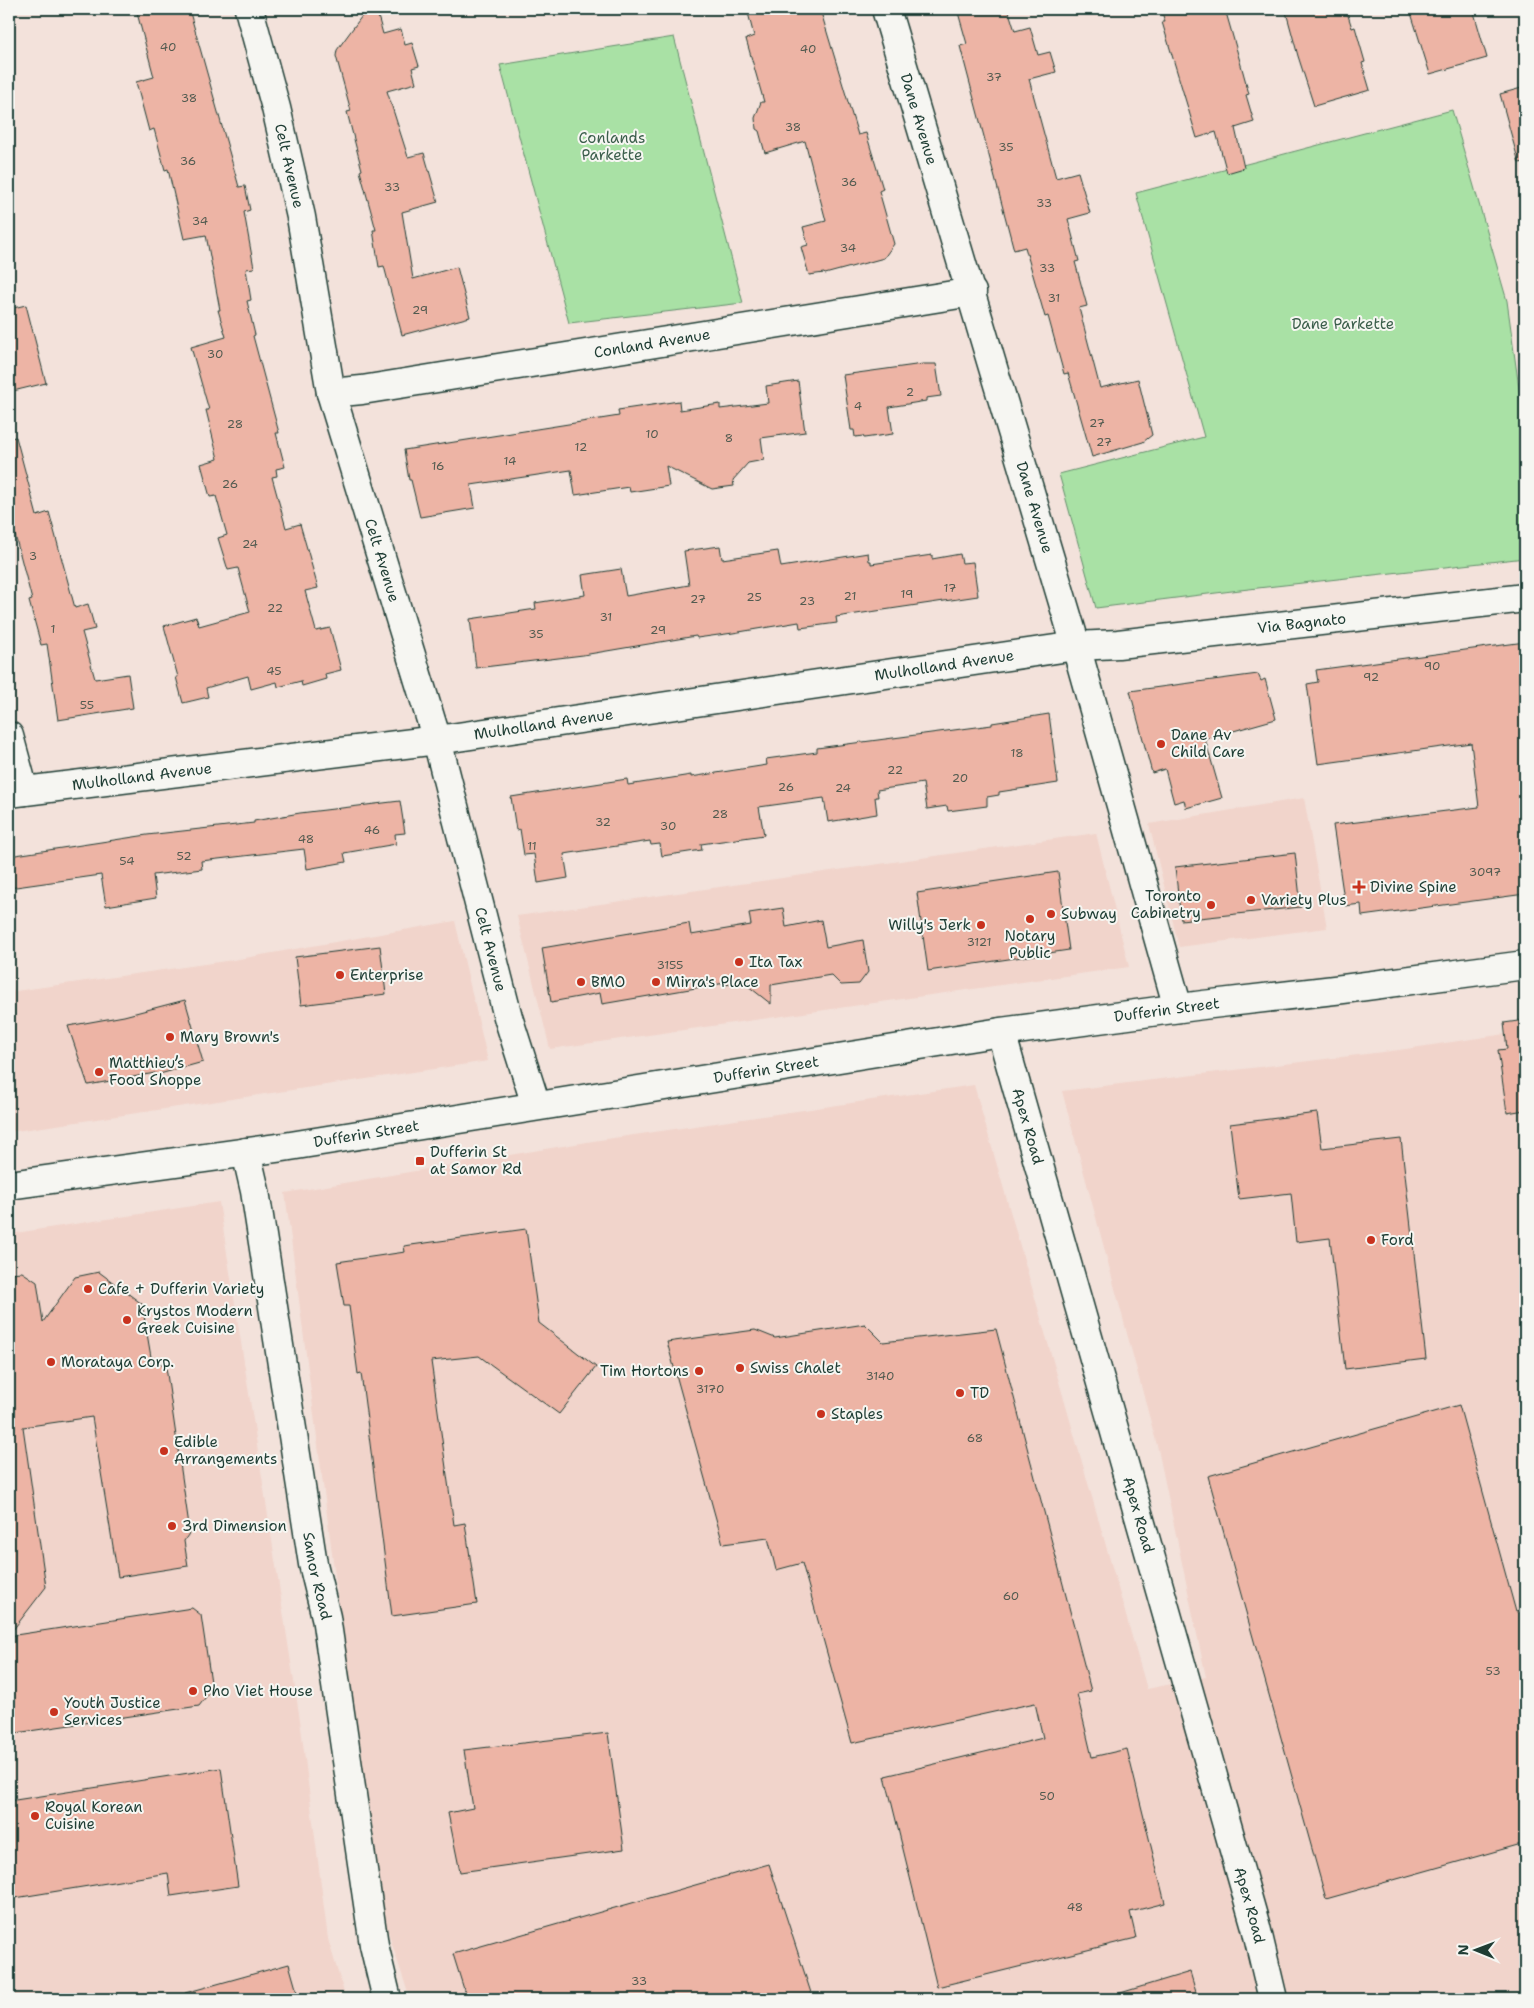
<svg xmlns="http://www.w3.org/2000/svg" width="1534" height="2008" font-family="'Shantell Sans',sans-serif">
	<style>
		.built { fill: #f1d4cb }
		.green { fill: #a9e1a5; stroke: #648f6c }
		.building { fill: #edb4a5; stroke: #1f3d34 }
		.lines { fill: none; stroke-linecap: round; stroke-linejoin: round }
		.street-casing { stroke: #1f3d34; stroke-width: 31 }
		.secondary-casing { stroke: #1f3d34; stroke-width: 31 }
		.street { stroke: #f6f6f2; stroke-width: 28 }
		.secondary { stroke: #f6f6f2; stroke-width: 28 }
		.poi-dot { fill: #c8321e; stroke: #f6f6f2; stroke-width: 2 }
		.labels { text-anchor: middle; stroke-width: 4; stroke-linejoin: round; paint-order: stroke }
		.number-label { font-size: 12px; fill: #525b50 }
		.street-label { font-size: 15px; fill: #1f3d34; stroke: #f6f6f2 }
		.park-label { font-size: 15px; fill: #3b5e4b; stroke: #f6f6f2 }
		.poi-label { font-size: 15px; fill: #1f3d34; stroke: #f6f6f2; text-anchor: start }
	</style>
	<rect width="100%" height="100%" fill="#f3e2db"/>
	<filter id="ink" filterUnits="userSpaceOnUse"><feTurbulence type="fractalNoise" baseFrequency=".02" numOctaves="2"/><feDisplacementMap in="SourceGraphic" scale="10" xChannelSelector="R" yChannelSelector="G"/><feConvolveMatrix kernelMatrix="1 2 1 2 8 2 1 2 1" color-interpolation-filters="sRGB"/></filter>
	<g filter="url(#ink)">
		<path class="built" d="M1304,798L1327,928L1179,947L1149,824Z
			M1096,833L1129,967L550,1049L517,916Z
			M455,921L488,1061L9,1132V992L233,960Z
			M1525,1031V1999H410L377,1898L285,1193L593,1141L974,1085L1147,1689L1206,1677L1158,1449L1062,1091L1399,1050Z
			M219,1202L300,1720L328,1939L346,1999H9V1234Z"/>
		<path class="green" d="M674,37L743,303L569,323L500,65Z
			M1452,110L1507,301L1525,432V558L1240,590L1096,608L1059,474L1204,437L1136,193Z"/>
		<path class="building" d="M136,9H189L239,187L245,186L250,210L244,212L254,268L246,269L251,300L247,301L255,335L253,336L279,433H276L285,467L276,469L277,476L272,477L286,528L300,524L308,552L318,588L305,591L316,631L330,628L341,670L325,674L326,679L302,686L301,681L278,687L277,682L251,689L248,676L206,688L208,697L183,703L176,677H178L164,626L196,617L199,626L250,612L238,568L228,570L218,538L227,535L216,496L210,497L201,464L218,459L206,410H209L191,347L226,337L218,310H220L206,235L184,239L168,169L165,170L154,129L149,131L136,82L154,77Z
			M367,9H376L383,34L401,29L405,45L412,43L419,66L412,68L416,83L387,91L408,157L424,153L438,202L402,212L413,279L457,267L470,317L402,335L384,266L379,267L373,230H376L360,171L362,170L347,112L351,111L336,56L337,50Z
			M747,9H820L858,135L866,133L883,189L879,191L894,244L884,258L825,274L824,273L809,275L801,247L808,245L803,227L826,221L805,141L765,153L759,131L756,129L755,118L761,102H764L746,39L754,36Z
			M957,9H1008L1015,31L1030,27L1038,55L1050,52L1056,72L1029,79L1056,178L1078,172L1090,213L1068,219L1079,261L1075,262L1087,306L1079,308L1100,388L1138,379L1152,435L1143,442L1092,457L1068,373L1064,374L1048,316L1045,317L1025,247L1014,250L960,46L967,44Z
			M1161,9H1225L1243,72L1249,94L1246,95L1254,122L1235,128L1244,168L1227,173L1216,132L1197,138L1162,22H1165Z
			M1287,9H1346L1352,28L1355,27L1365,62L1362,63L1370,90L1314,106L1298,56L1286,12H1288Z
			M1413,9H1473L1487,58L1430,74L1411,13L1414,12Z
			M1525,87V162L1519,163L1500,94Z
			M26,305L46,383L9,392V309Z
			M923,364H936L941,396L926,398V401L889,407L893,434L864,438L863,436L855,437L854,430H851L843,375Z
			M798,381L805,432L761,438L764,460L748,463L733,480L734,486L712,489L666,466L669,486L630,492L629,487L575,495L571,470L471,485L475,508L420,517L411,480H409L404,450L619,416L618,410L679,401L680,410L720,404V409L768,403L766,386Z
			M16,437L37,516L49,512L75,608L88,604L95,629L82,632L95,679L128,674L133,708L58,720L47,644L41,645L29,601L32,600L9,512V438Z
			M720,546L722,559L778,551L781,567L868,553L869,561H871V564L932,555V559L960,554L962,563L973,562L978,596L836,617L837,623L800,628L799,622L733,633L697,638L696,636L583,655L476,668L470,619L536,609L535,603L585,595L582,575L621,569L626,596L689,585L684,551Z
			M1525,642V894L1362,916L1361,904L1345,906L1333,825L1479,807L1471,743L1318,764L1307,684L1318,682L1316,670Z
			M1258,674L1261,681L1265,679L1276,719L1205,739L1222,798L1186,808L1184,800L1174,803L1165,769L1152,773L1130,691Z
			M1049,714L1058,783L999,792V795L987,797V806L948,811L947,806L927,809L923,783L877,790L878,797H875L877,814L828,822L824,798L759,807L764,835L701,844L702,850L662,856L660,844L651,845L650,841L564,854L568,878L538,883L534,854L524,855L520,829L516,830L511,797L627,779L628,785L691,775V777L767,765L766,759L817,752V748L992,725V723Z
			M400,801L405,833L395,834L396,844L344,853L346,862L307,869L304,849L201,861L202,869L153,875L156,898L106,906L101,875L9,888V856L147,835L254,823V821L300,813Z
			M1295,853L1301,907L1181,920L1175,867Z
			M1058,872L1069,950L928,971L917,893Z
			M783,908L786,927L821,920L826,947L863,940L868,972L859,984L841,985L831,975L771,985V1004L743,982L725,985V983L602,1004L600,993L551,1002L542,948L689,923L691,935L751,925L749,913Z
			M380,946L386,994L301,1005L295,957Z
			M185,1000L203,1062L156,1075L155,1073L88,1085L68,1026L124,1016Z
			M1525,1020V1110L1507,1113L1498,1050L1507,1049L1504,1023Z
			M1317,1113L1322,1148L1401,1139L1426,1359L1345,1369L1330,1238L1296,1242L1291,1193L1239,1199L1230,1124Z
			M526,1229L539,1323L596,1367L559,1414L479,1356L431,1361L454,1525L465,1523L477,1604L392,1616L361,1373L358,1374L349,1306H344L337,1262L405,1252L404,1246Z
			M22,1272L37,1282L43,1322L75,1277L99,1272L142,1304L151,1357L166,1367L190,1532L184,1541L188,1566L118,1577L92,1417L23,1427L46,1587L9,1635V1273Z
			M865,1324L883,1342L996,1329L1091,1691L1077,1694L1092,1757L1127,1749L1165,1903L1130,1912L1136,1938L937,1987L885,1776L1043,1738L1035,1703L852,1743L802,1563L776,1570L768,1538L723,1544L667,1342L755,1330L775,1338Z
			M1459,1405L1516,1612L1525,1609V1843L1326,1899L1208,1476Z
			M192,1608L201,1615L212,1689L199,1706L9,1734V1636Z
			M608,1733L624,1849L460,1872L448,1813L473,1808L464,1750Z
			M221,1768L238,1886L171,1896L168,1873L9,1899V1801Z
			M769,1864L813,1999H467L453,1954Z
			M289,1964L299,1999H186L185,1993Z
			M1190,1972L1198,1999H1118L1117,1994Z"/>
		<g class="lines">
			<g class="street-casing">
				<g id="street">
					<path id="s1" d="M249,9L276,108L301,217L331,393L437,740L508,1017L536,1105"/>
					<path id="s2" d="M886,9L1076,646L1178,1008"/>
					<path id="s3" d="M331,393L362,390L972,292"/>
					<path d="M9,736L24,791"/>
					<path id="s4" d="M9,793L437,740L1076,646L1118,644L1525,598"/>
					<path id="s5" d="M1001,1032L1256,1927L1273,1999"/>
					<path id="s6" d="M246,1152L255,1191L313,1564L326,1617L374,1945L387,1999"/>
				</g>
			</g>
			<g class="secondary-casing">
				<g id="secondary">
					<path id="s7" d="M9,1185L284,1147L1001,1032L1203,1005L1343,989L1525,965"/>
				</g>
			</g>
			<use href="#street" class="street"/>
			<use href="#secondary" class="secondary"/>
		</g>
	</g>
	<g class="poi-dot">
		<circle cx="1161" cy="744" r="5"/>
		<path d="M1356.5 879.5h5v5h5v5h-5v5h-5v-5h-5v-5h5z"/>
		<circle cx="1251" cy="900" r="5"/>
		<circle cx="1211" cy="905" r="5"/>
		<circle cx="1051" cy="914" r="5"/>
		<circle cx="1030" cy="919" r="5"/>
		<circle cx="981" cy="925" r="5"/>
		<circle cx="739" cy="962" r="5"/>
		<circle cx="340" cy="975" r="5"/>
		<circle cx="581" cy="982" r="5"/>
		<circle cx="656" cy="982" r="5"/>
		<circle cx="170" cy="1037" r="5"/>
		<circle cx="99" cy="1072" r="5"/>
		<rect x="415" y="1156" width="10" height="10" rx="2.5"/>
		<circle cx="1371" cy="1240" r="5"/>
		<circle cx="88" cy="1289" r="5"/>
		<circle cx="127" cy="1320" r="5"/>
		<circle cx="51" cy="1362" r="5"/>
		<circle cx="740" cy="1368" r="5"/>
		<circle cx="699" cy="1371" r="5"/>
		<circle cx="960" cy="1393" r="5"/>
		<circle cx="821" cy="1414" r="5"/>
		<circle cx="164" cy="1451" r="5"/>
		<circle cx="172" cy="1526" r="5"/>
		<circle cx="193" cy="1691" r="5"/>
		<circle cx="54" cy="1712" r="5"/>
		<circle cx="35" cy="1816" r="5"/>
	</g>
	<g class="labels">
		<g class="number-label">
			<text x="168" y="51">40</text>
			<text x="808" y="53">40</text>
			<text x="994" y="81">37</text>
			<text x="189" y="102">38</text>
			<text x="793" y="131">38</text>
			<text x="1006" y="151">35</text>
			<text x="188" y="165">36</text>
			<text x="849" y="186">36</text>
			<text x="392" y="191">33</text>
			<text x="1044" y="207">33</text>
			<text x="200" y="225">34</text>
			<text x="848" y="252">34</text>
			<text x="1047" y="272">33</text>
			<text x="1054" y="302">31</text>
			<text x="420" y="314">29</text>
			<text x="215" y="358">30</text>
			<text x="910" y="396">2</text>
			<text x="858" y="410">4</text>
			<text x="1097" y="427">27</text>
			<text x="235" y="428">28</text>
			<text x="652" y="438">10</text>
			<text x="729" y="442">8</text>
			<text x="1104" y="446">27</text>
			<text x="581" y="451">12</text>
			<text x="510" y="465">14</text>
			<text x="438" y="470">16</text>
			<text x="230" y="488">26</text>
			<text x="250" y="548">24</text>
			<text x="33" y="560">3</text>
			<text x="950" y="592">17</text>
			<text x="907" y="598">19</text>
			<text x="850" y="600">21</text>
			<text x="754" y="601">25</text>
			<text x="698" y="603">27</text>
			<text x="807" y="605">23</text>
			<text x="275" y="612">22</text>
			<text x="606" y="621">31</text>
			<text x="53" y="633">1</text>
			<text x="658" y="634">29</text>
			<text x="536" y="638">35</text>
			<text x="1432" y="670">90</text>
			<text x="274" y="675">45</text>
			<text x="1371" y="681">92</text>
			<text x="87" y="709">55</text>
			<text x="1017" y="757">18</text>
			<text x="895" y="774">22</text>
			<text x="960" y="782">20</text>
			<text x="786" y="791">26</text>
			<text x="843" y="792">24</text>
			<text x="720" y="818">28</text>
			<text x="603" y="826">32</text>
			<text x="668" y="830">30</text>
			<text x="372" y="834">46</text>
			<text x="306" y="843">48</text>
			<text x="532" y="850">11</text>
			<text x="184" y="860">52</text>
			<text x="127" y="865">54</text>
			<text x="1485" y="876">3097</text>
			<text x="979" y="946">3121</text>
			<text x="670" y="969">3155</text>
			<text x="880" y="1380">3140</text>
			<text x="710" y="1393">3170</text>
			<text x="975" y="1442">68</text>
			<text x="1011" y="1600">60</text>
			<text x="1493" y="1675">53</text>
			<text x="1047" y="1800">50</text>
			<text x="1075" y="1911">48</text>
			<text x="639" y="1985">33</text>
		</g>
		<g class="street-label">
			<text dy="5" stroke="none"><textPath href="#s2" startOffset="115">Dane Avenue</textPath></text>
			<text dy="5" stroke="none"><textPath href="#s1" startOffset="162">Celt Avenue</textPath></text>
			<text dy="5" stroke="none"><textPath href="#s3" startOffset="325">Conland Avenue</textPath></text>
			<text dy="5" stroke="none"><textPath href="#s2" startOffset="520">Dane Avenue</textPath></text>
			<text dy="5" stroke="none"><textPath href="#s1" startOffset="568">Celt Avenue</textPath></text>
			<text dy="5" stroke="none"><textPath href="#s4" startOffset="1304">Via Bagnato</textPath></text>
			<text dy="5" stroke="none"><textPath href="#s4" startOffset="944">Mulholland Avenue</textPath></text>
			<text dy="5" stroke="none"><textPath href="#s4" startOffset="539">Mulholland Avenue</textPath></text>
			<text dy="5" stroke="none"><textPath href="#s4" startOffset="134">Mulholland Avenue</textPath></text>
			<text dy="5" stroke="none"><textPath href="#s1" startOffset="972">Celt Avenue</textPath></text>
			<text dy="5" stroke="none"><textPath href="#s7" startOffset="1171">Dufferin Street</textPath></text>
			<text dy="5" stroke="none"><textPath href="#s7" startOffset="766">Dufferin Street</textPath></text>
			<text dy="5" stroke="none"><textPath href="#s5" startOffset="98">Apex Road</textPath></text>
			<text dy="5" stroke="none"><textPath href="#s7" startOffset="361">Dufferin Street</textPath></text>
			<text dy="5" stroke="none"><textPath href="#s5" startOffset="502">Apex Road</textPath></text>
			<text dy="5" stroke="none"><textPath href="#s6" startOffset="430">Samor Road</textPath></text>
			<text dy="5" stroke="none"><textPath href="#s5" startOffset="908">Apex Road</textPath></text>
		</g>
		<g class="park-label">
			<text x="612" y="143">Conlands<tspan x="612" dy="17">Parkette</tspan></text>
			<text x="1343" y="329">Dane Parkette</text>
		</g>
		<g class="poi-label">
			<text x="1171" y="740">Dane Av<tspan x="1171" dy="17">Child Care</tspan></text>
			<text x="1370" y="892">Divine Spine</text>
			<text x="1201" y="901" text-anchor="end">Toronto<tspan x="1201" dy="17">Cabinetry</tspan></text>
			<text x="1261" y="905">Variety Plus</text>
			<text x="1061" y="919">Subway</text>
			<text x="971" y="930" text-anchor="end">Willy's Jerk</text>
			<text x="1030" y="941" text-anchor="middle">Notary<tspan x="1030" dy="17">Public</tspan></text>
			<text x="749" y="967">Ita Tax</text>
			<text x="350" y="980">Enterprise</text>
			<text x="591" y="987">BMO</text>
			<text x="666" y="987">Mirra's Place</text>
			<text x="180" y="1042">Mary Brown's</text>
			<text x="109" y="1068">Matthieu’s<tspan x="109" dy="17">Food Shoppe</tspan></text>
			<text x="430" y="1157">Dufferin St<tspan x="430" dy="17">at Samor Rd</tspan></text>
			<text x="1381" y="1245">Ford</text>
			<text x="98" y="1294">Cafe + Dufferin Variety</text>
			<text x="137" y="1316">Krystos Modern<tspan x="137" dy="17">Greek Cuisine</tspan></text>
			<text x="61" y="1367">Morataya Corp.</text>
			<text x="750" y="1373">Swiss Chalet</text>
			<text x="689" y="1376" text-anchor="end">Tim Hortons</text>
			<text x="970" y="1398">TD</text>
			<text x="831" y="1419">Staples</text>
			<text x="174" y="1447">Edible<tspan x="174" dy="17">Arrangements</tspan></text>
			<text x="182" y="1531">3rd Dimension</text>
			<text x="203" y="1696">Pho Viet House</text>
			<text x="64" y="1708">Youth Justice<tspan x="64" dy="17">Services</tspan></text>
			<text x="45" y="1812">Royal Korean<tspan x="45" dy="17">Cuisine</tspan></text>
		</g>
	</g>
	<rect width="1534" height="2008" fill="none" stroke="#f6f6f2" stroke-width="30"/>
	<rect x="15" y="15" width="1504" height="1978" fill="none" stroke="#1f3d34" stroke-width="2" filter="url(#ink)"/>
	<g transform="translate(1476 1950) rotate(271)" stroke="#f6f6f2" stroke-width="4" paint-order="stroke">
	<path d="M0-4L9 19L0 12L-9 19Z" fill="#1f3d34"/>
	<text y="-8" font-size="14" font-weight="bold" text-anchor="middle" fill="#1f3d34">N</text>
	</g>
</svg>
